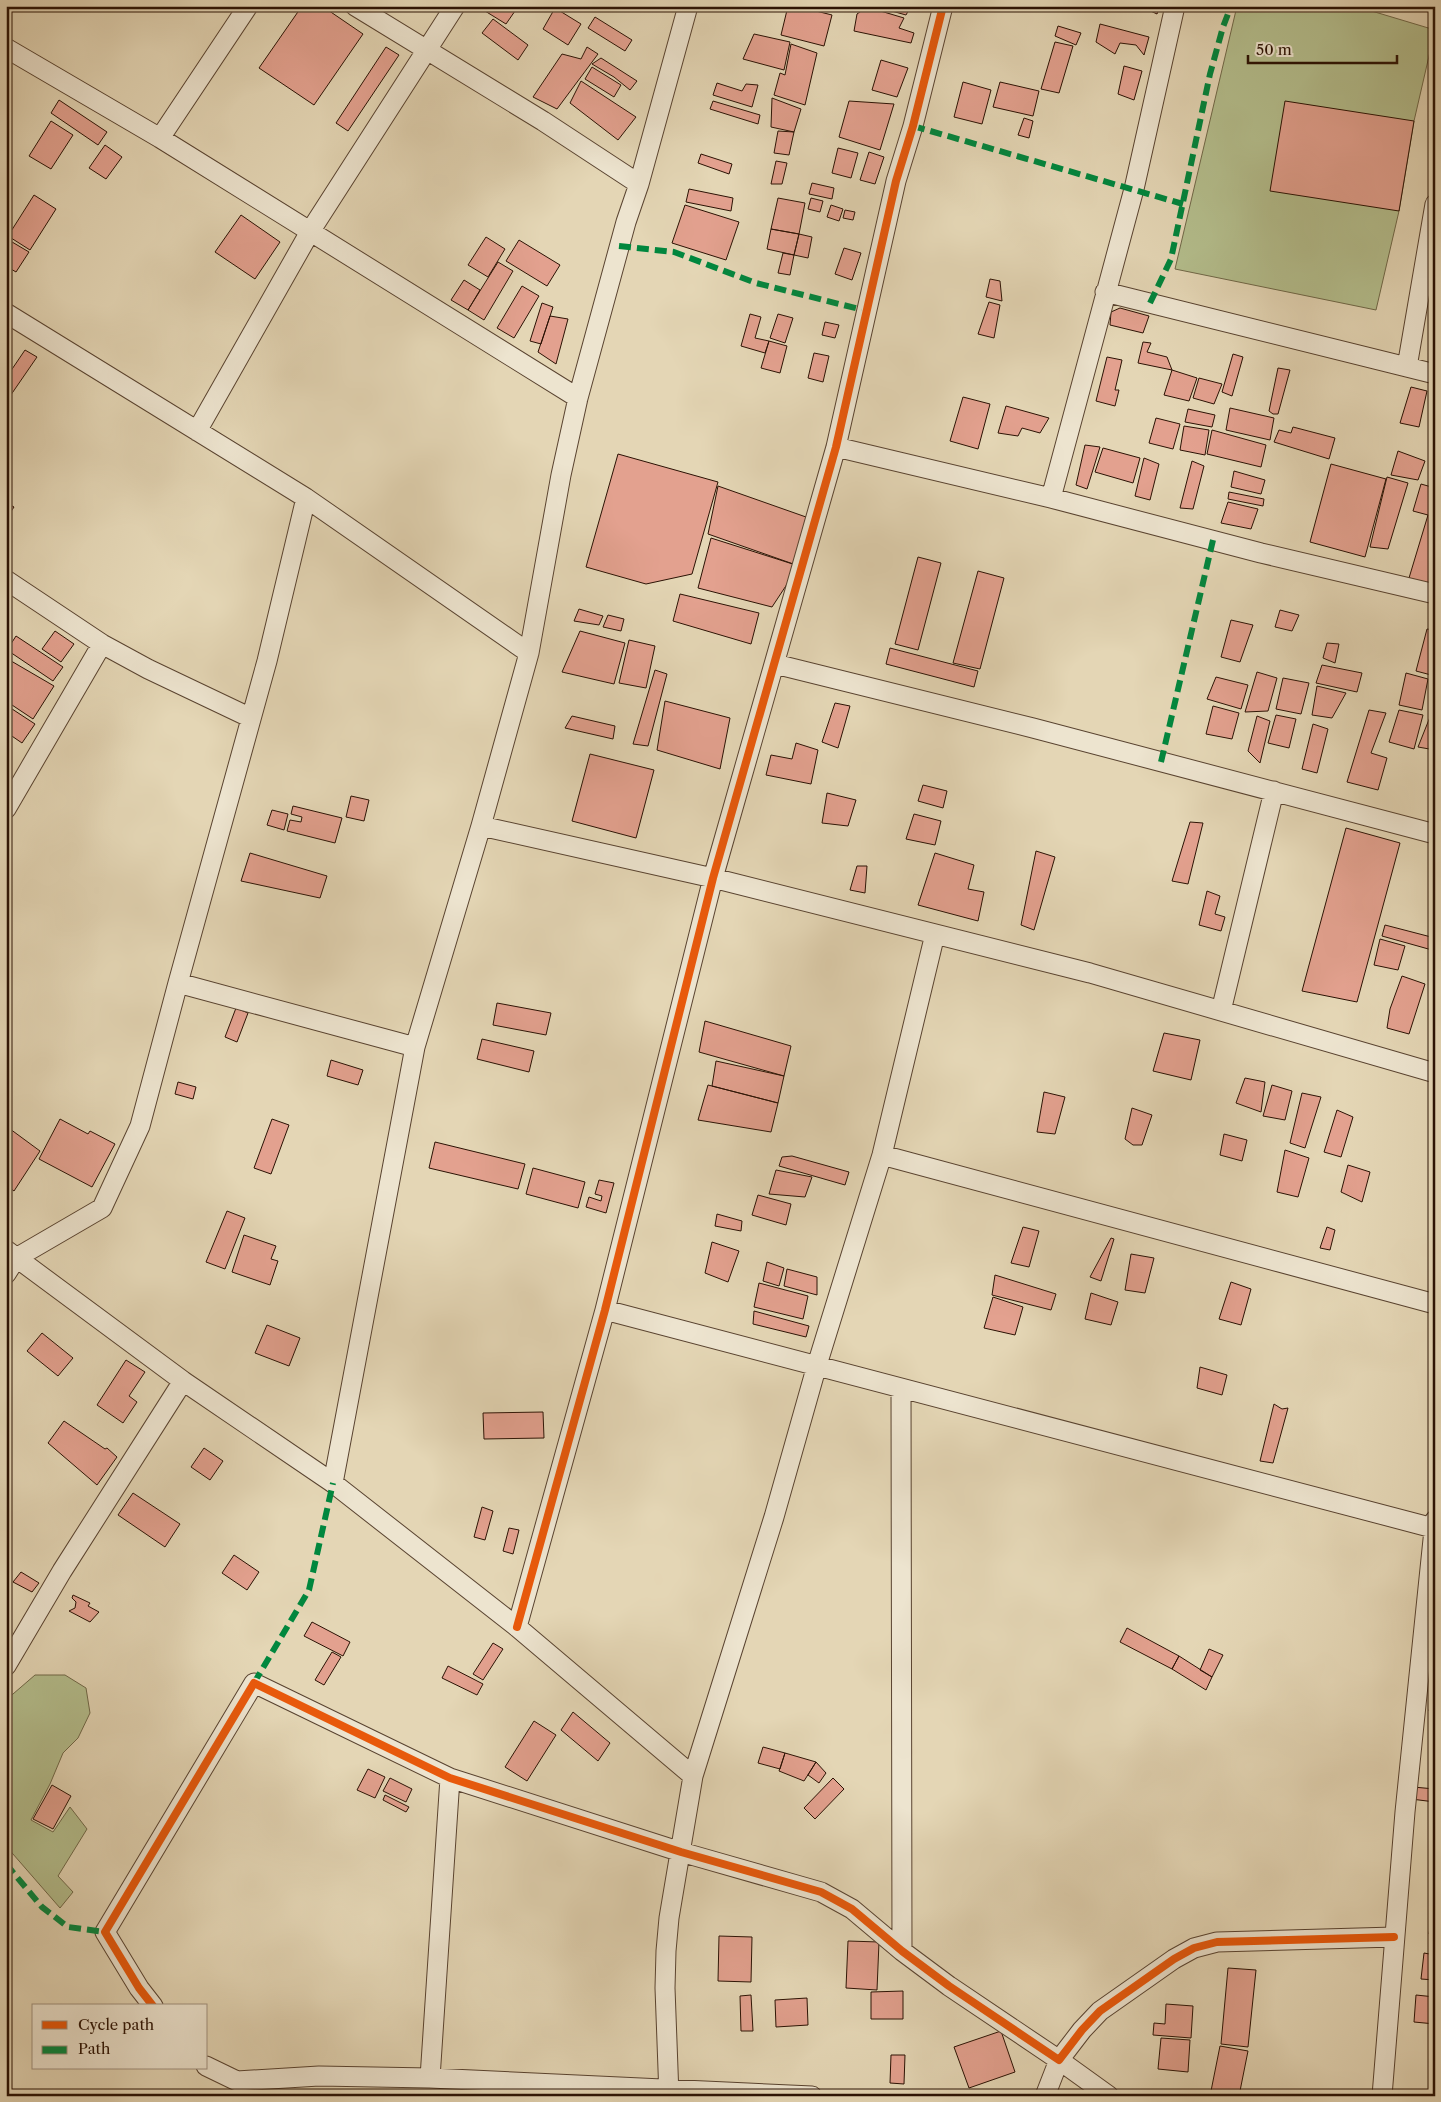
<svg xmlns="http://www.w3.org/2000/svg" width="1441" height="2102" font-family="'Libre Caslon Text',serif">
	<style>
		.green { fill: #b4be8d; stroke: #706848 }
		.building { fill: #e3a18f; stroke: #2b1204 }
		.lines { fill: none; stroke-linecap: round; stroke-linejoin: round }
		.minor-casing { stroke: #594330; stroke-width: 21 }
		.minor { stroke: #ede4cf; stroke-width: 19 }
		.quiet { stroke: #00873e; stroke-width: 6; stroke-dasharray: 12 6; stroke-linecap: butt }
		.cycleway-casing { stroke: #ede4cf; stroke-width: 11 }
		.cycleway { stroke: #e8590c; stroke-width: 8 }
	</style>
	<rect width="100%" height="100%" fill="#e4d6b5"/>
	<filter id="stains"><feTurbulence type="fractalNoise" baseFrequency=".004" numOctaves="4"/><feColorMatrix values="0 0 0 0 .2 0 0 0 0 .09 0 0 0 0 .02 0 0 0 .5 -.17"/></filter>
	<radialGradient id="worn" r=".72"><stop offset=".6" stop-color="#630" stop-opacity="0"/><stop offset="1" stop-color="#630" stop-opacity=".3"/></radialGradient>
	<path class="green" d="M1237,6H1355L1435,30L1414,121L1399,211L1376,310L1175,269Z
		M35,1675H65L86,1688L90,1713L78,1738L63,1753L50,1784L31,1820L53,1832L70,1807L87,1829L58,1876L73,1892L60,1908L6,1846V1700Z"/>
	<path class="building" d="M302,6H322L363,34L314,105L259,68Z
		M488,6H507L515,11L506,24L485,11Z
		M788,6H796L832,15L824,46L781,35Z
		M874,6H911L906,15Z
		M1140,6H1160L1157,14Z
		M867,7L904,18L899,28L914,33L911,43L854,31L857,14Z
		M555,8L581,24L568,45L543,29Z
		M595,17L632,40L625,51L588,28Z
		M493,19L528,45L518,60L482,33Z
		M1100,24L1149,37L1144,55L1136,45L1120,43L1115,54L1096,42Z
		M1058,26L1081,33L1076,45L1055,36Z
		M754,34L790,42L784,70L743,59Z
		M1055,42L1073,46L1059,93L1041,89Z
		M791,44L817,53L805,105L774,95L780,73L785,75Z
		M386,47L399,55L348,131L336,123Z
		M587,47L598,54L557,109L533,97L562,54L581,59Z
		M601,58L637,81L630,90L614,77L592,64Z
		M881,60L908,68L897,97L872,90Z
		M1124,66L1142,71L1134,100L1118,94Z
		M592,67L621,85L614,97L585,79Z
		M581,81L636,117L618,140L570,103Z
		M963,82L991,90L982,124L954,117Z
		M1000,82L1039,91L1033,116L993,107Z
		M717,83L742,91L746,84L758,85L752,107L713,95Z
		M772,98L801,109L794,132L771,127Z
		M59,100L107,132L98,145L51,113Z
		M713,101L760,115L758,124L710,109Z
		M849,101L894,104L880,150L839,137Z
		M1285,101L1414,121L1399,211L1270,191Z
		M1024,118L1033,121L1029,138L1018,135Z
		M51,121L73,135L51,169L29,156Z
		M778,131L794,132L789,155L774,153Z
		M105,145L122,157L106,179L89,168Z
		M838,148L858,153L851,178L832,173Z
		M869,152L884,157L875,184L860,180Z
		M701,154L732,164L729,174L698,163Z
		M776,161L787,163L782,184H771Z
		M812,183L834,188L832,199L809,194Z
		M689,189L733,198L731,211L686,202Z
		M34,195L56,209L30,250L8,236Z
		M778,198L805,203L799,234L771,229Z
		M811,198L823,201L820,212L808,209Z
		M685,205L739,222L726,260L672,243Z
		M831,205L843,209L839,221L827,217Z
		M845,210L855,212L853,220L843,218Z
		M241,215L280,242L255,279L215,252Z
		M771,229L799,234L794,255L767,249Z
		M799,234L812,237L808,258L794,255Z
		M486,237L505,249L488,277L468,265Z
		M7,239L29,252L16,272L6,266Z
		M519,240L560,265L547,286L506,261Z
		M844,248L861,253L852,280L835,274Z
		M783,253L794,255L790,275L778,273Z
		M498,262L513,271L484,320L468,310Z
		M990,279L1000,281L1002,301L986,297Z
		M464,280L480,290L468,310L451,300Z
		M522,286L539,296L514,338L497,328Z
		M989,302L1000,305L994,338L978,334Z
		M542,303L553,307L541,344L530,341Z
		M1120,308L1149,316L1143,333L1110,325L1111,312Z
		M750,314L761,317L755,338L769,341L765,353L741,346Z
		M778,314L793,318L785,343L770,338Z
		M550,316L568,319L556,364L538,352Z
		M825,322L839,325L835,338L822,335Z
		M769,341L787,346L780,373L761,368Z
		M1143,342L1151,343L1147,352L1167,357L1172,370L1138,363Z
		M25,350L37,357L6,402V378Z
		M814,353L829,356L823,382L808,378Z
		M1233,354L1243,357L1232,396L1222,392Z
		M1107,357L1122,360L1115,390H1119L1115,406L1096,401Z
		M1278,368L1290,370L1278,414H1273L1269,411Z
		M1172,370L1197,378L1189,401L1164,395Z
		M1199,378L1222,384L1214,404L1193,398Z
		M1411,387L1427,391L1419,427L1400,423Z
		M963,397L990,404L978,449L950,441Z
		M1006,406L1049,418L1040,433L1022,428L1018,436L998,433Z
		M1230,408L1274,418L1270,440L1226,430Z
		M1188,409L1215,415L1212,427L1185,422Z
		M1156,418L1180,424L1173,449L1149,443Z
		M1184,426L1209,430L1205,455L1180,450Z
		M1293,427L1335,438L1329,459L1274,442L1279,430L1291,433Z
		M1212,430L1266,445L1261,467L1207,454Z
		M1085,445L1100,447L1087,489L1076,485Z
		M1103,448L1140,458L1133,483L1095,472Z
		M1398,451L1425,461L1418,480L1391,475Z
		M618,454L718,482L692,574L646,584L586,567Z
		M1144,458L1159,464L1150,500L1135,496Z
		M1192,461L1204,466L1193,509L1180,508Z
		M1331,464L1386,479L1365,557L1310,542Z
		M1234,471L1265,480L1261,494L1231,487Z
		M1387,477L1408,483L1388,549L1370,547Z
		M1421,484L1435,488V585L1409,578L1428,515L1413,511Z
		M718,486L806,517L799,566L708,534Z
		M1229,492L1264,499L1263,506L1228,499Z
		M1228,502L1258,509L1251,529L1221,523Z
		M7,503L14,507L6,519V505Z
		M711,538L799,566L772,607L698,588Z
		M918,557L941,563L918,650L895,644Z
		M978,571L1004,578L980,669L953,663Z
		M680,594L759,613L751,644L673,621Z
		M579,609L603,616L599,625L574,621Z
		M1280,610L1299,615L1292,631L1275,627Z
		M608,615L624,619L621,631L603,627Z
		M1231,620L1253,625L1240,662L1221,657Z
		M1427,629L1435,630V676L1416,671Z
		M55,631L74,644L61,662L42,649Z
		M580,631L625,643L614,684L562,672Z
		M16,636L63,667L53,681L7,650Z
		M629,640L655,646L646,688L619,683Z
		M1327,643L1339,644L1335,663L1323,658Z
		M890,648L978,671L974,687L886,664Z
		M6,658L54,686L33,719L6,701Z
		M1322,665L1362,673L1357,692L1316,683Z
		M655,670L667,674L648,746L633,744Z
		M1257,672L1277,678L1268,711L1245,712Z
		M1406,673L1428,679L1422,710L1399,705Z
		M1216,677L1248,685L1241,709L1207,699Z
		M1283,678L1309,683L1301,714L1276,709Z
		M1317,686L1346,693L1332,718L1312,715Z
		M665,701L730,718L720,769L657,750Z
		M835,703L850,706L838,748L822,742Z
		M6,705L35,724L22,743L6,732Z
		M1213,706L1239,713L1232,739L1206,734Z
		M1369,710L1386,713L1371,753L1387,758L1378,790L1347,782Z
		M1399,710L1423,715L1414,749L1389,742Z
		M1276,715L1296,719L1289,748L1268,743Z
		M572,716L615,726L613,739L565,728Z
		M1257,716L1270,721L1260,763L1248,751Z
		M1430,717L1435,718V750L1418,747Z
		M1313,724L1328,729L1317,773L1302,769Z
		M796,743L818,750L811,784L766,775L771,755L792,759Z
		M590,754L654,770L636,838L572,821Z
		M923,785L947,791L943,808L918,801Z
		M827,793L856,800L848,826L822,823Z
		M351,796L369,800L364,821L346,817Z
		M293,806L342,818L335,843L287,831L290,820L301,822L302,817L291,814Z
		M272,810L288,814L284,830L267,825Z
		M914,814L941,821L935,845L906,839Z
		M1190,822L1203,823L1188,884L1172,881Z
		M1346,828L1400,843L1357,1002L1302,991Z
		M1036,851L1055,857L1034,930L1021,925Z
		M250,853L327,876L320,898L241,881Z
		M935,853L974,865L968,889L984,892L978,921L918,905Z
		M857,866H867L865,893L850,890Z
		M1207,891L1220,896L1215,914L1225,917L1221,931L1199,925Z
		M1385,925L1435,938V945L1432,950L1382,936Z
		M1380,939L1405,946L1398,970L1374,965Z
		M1402,976L1425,984L1409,1034L1387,1028L1390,1009Z
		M497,1003L551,1013L546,1035L493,1025Z
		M236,1008L248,1013L237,1042L225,1037Z
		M705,1021L791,1046L784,1076L699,1052Z
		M1164,1033L1200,1040L1191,1080L1153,1071Z
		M482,1039L534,1051L529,1072L477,1059Z
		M331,1060L363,1070L358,1085L327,1076Z
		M716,1061L784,1076L778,1103L712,1086Z
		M1245,1078L1265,1082L1261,1112L1236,1103Z
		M178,1082L196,1087L193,1099L175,1094Z
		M708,1085L778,1103L771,1132L698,1120Z
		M1272,1085L1292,1091L1285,1120L1263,1116Z
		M1044,1092L1065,1097L1055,1134L1037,1132Z
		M1302,1093L1321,1097L1305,1148L1290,1143Z
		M1132,1108L1152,1115L1142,1145H1133L1125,1139Z
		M1337,1110L1353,1117L1341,1157L1324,1152Z
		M60,1119L88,1134L90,1131L115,1144L92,1187L39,1159Z
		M272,1119L289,1125L271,1174L254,1168Z
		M6,1126L40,1151L14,1191L6,1185V1163L9,1159L6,1157Z
		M1224,1134L1247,1140L1242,1161L1220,1155Z
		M435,1142L525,1164L518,1189L429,1168Z
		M1285,1150L1309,1158L1298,1197L1277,1192Z
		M792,1156L849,1172L845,1185L779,1166L782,1157Z
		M1348,1165L1370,1172L1362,1202L1341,1192Z
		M533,1168L585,1182L578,1208L526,1194Z
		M776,1170L812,1177L805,1197L769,1194Z
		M599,1180L614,1183L606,1213L586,1207L589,1197L601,1201L602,1196L595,1194Z
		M758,1195L791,1204L786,1225L752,1215Z
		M227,1211L245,1218L225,1269L206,1262Z
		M717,1214L742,1221L741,1231L715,1226Z
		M1023,1227L1039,1231L1029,1267L1011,1263Z
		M1327,1227L1335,1230L1330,1250L1320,1248Z
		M244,1235L276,1246L271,1259L278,1261L270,1285L232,1272Z
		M1111,1238L1114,1239L1101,1281L1090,1277Z
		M712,1242L739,1251L728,1282L705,1273Z
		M1131,1254L1154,1258L1145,1293L1125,1290Z
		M767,1262L784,1268L779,1286L763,1281Z
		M787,1269L817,1277V1295L784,1286Z
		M995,1275L1056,1294L1051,1310L992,1295Z
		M1231,1282L1251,1289L1241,1325L1219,1319Z
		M759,1283L808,1296L803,1319L754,1307Z
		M1091,1293L1118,1302L1111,1325L1085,1319Z
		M993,1297L1023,1307L1015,1335L984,1328Z
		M754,1311L809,1326L806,1337L753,1324Z
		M267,1325L300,1338L289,1366L255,1353Z
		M42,1333L73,1358L58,1376L27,1351Z
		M126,1360L145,1372L129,1396L137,1402L123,1423L97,1405Z
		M1200,1367L1227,1375L1222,1395L1197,1388Z
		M1274,1404L1282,1409L1288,1408L1273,1463L1260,1461Z
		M543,1412L544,1438L484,1439L483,1413Z
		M64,1421L105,1449L107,1448L117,1457L97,1485L48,1443Z
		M204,1448L223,1461L210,1480L191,1467Z
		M133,1493L180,1524L165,1547L118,1515Z
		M482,1507L493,1511L485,1540L474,1537Z
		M509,1528L519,1530L513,1554L503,1551Z
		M234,1555L259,1572L247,1590L222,1573Z
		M21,1572L39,1583L32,1592L13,1582Z
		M73,1595L90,1603L88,1606L99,1612L90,1622L69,1611L75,1608L76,1602L72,1598Z
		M312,1622L350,1642L343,1656L304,1636Z
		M1127,1628L1179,1656L1172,1669L1120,1642Z
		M493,1643L503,1649L483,1680L473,1674Z
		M1209,1649L1223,1655L1212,1677L1200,1670Z
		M332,1652L341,1657L324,1685L315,1680Z
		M1179,1656L1212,1677L1206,1690L1172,1669Z
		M448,1666L483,1684L477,1695L442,1678Z
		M1434,1684H1435V1712L1429,1711Z
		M573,1712L610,1743L598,1761L561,1730Z
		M534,1721L556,1735L527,1781L505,1767Z
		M763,1747L785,1753L780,1769L758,1763Z
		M785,1753L816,1762L804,1781L779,1771Z
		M816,1762L826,1773L819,1783L808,1775Z
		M368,1769L385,1777L375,1798L357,1790Z
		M390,1778L412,1789L406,1802L383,1791Z
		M833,1778L844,1789L815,1819L804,1808Z
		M52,1785L71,1796L53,1829L33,1819Z
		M1413,1787L1435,1789V1802L1411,1799Z
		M385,1795L409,1807L406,1812L383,1800Z
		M1431,1921H1435V1935L1429,1934Z
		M719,1936L752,1937L751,1982L718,1981Z
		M848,1941L879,1942L877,1990L846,1988Z
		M1424,1953L1435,1955V1980L1421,1979Z
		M1228,1968L1256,1970L1248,2047L1221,2044Z
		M903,1991V2019H871V1992Z
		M751,1995L753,2031H741L740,1996Z
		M1416,1995L1435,1997V2024L1414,2022Z
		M807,1998L808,2025L776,2027L775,2000Z
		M1166,2004L1193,2006L1191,2038L1153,2035L1154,2023L1165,2024Z
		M1001,2031L1015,2072L969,2088L954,2047Z
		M1161,2038L1190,2040L1188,2072L1158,2069Z
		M1220,2046L1248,2051L1239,2096H1210Z
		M891,2055H905L904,2084L890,2083Z"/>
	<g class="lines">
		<g class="minor-casing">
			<path id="minor" d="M355,6L543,121L639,184
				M6,48L160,138L578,398
				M160,138L248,6
				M1105,292L1435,374
				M6,313L306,498L529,653
				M1407,367L1435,204
				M197,431L311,230L455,6
				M836,447L1051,498L1261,553L1435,594
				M1051,498L1134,189L1175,6
				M6,580L102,644L148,669L251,718
				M775,664L1033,728L1435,834
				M6,809L102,644
				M481,826L713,878L1090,973L1435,1073
				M178,983L415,1047
				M1221,1011L1274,791
				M882,1155L1435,1304
				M6,1250L183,1381L333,1483L517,1627L693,1776
				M6,1274L16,1258L102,1208L140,1126L178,983L267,661L306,498
				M605,1310L1433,1528
				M901,1388L902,1951
				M333,1483L415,1047L481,826L529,653L561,475L578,398L626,222L639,184L688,6
				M517,1627L605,1310L713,878L836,447L896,181L913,126L943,6
				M6,1666L62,1571L183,1381
				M153,2006L139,1988L105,1932L254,1683L450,1778L681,1852L821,1892L852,1909L902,1951L949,1986L1059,2060L1082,2030L1100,2011L1174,1959L1194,1948L1217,1942L1394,1937
				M206,2066L237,2081L319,2076L430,2078L812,2096
				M430,2078L450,1778
				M669,2096L665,1988L666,1951L669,1918L693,1776L774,1517L817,1365L882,1155L935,934
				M1045,2096L1059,2060L1109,2096
				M1382,2096L1405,1812L1435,1520"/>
		</g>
		<use href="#minor" class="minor"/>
		<path class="quiet" d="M913,126L1183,204
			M619,246L674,252L756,283L867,311
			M1150,303L1171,259L1210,74L1223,27L1231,6
			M1161,762L1213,540
			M254,1683L309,1590L333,1483
			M6,1864L42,1907L68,1927L105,1932"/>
		<g class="cycleway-casing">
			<path id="cycleway" d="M517,1627L605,1310L713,878L836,447L896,181L913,126L943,6
				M153,2006L139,1988L105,1932L254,1683L450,1778L681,1852L821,1892L852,1909L902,1951L949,1986L1059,2060L1082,2030L1100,2011L1174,1959L1194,1948L1217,1942L1394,1937"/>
		</g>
		<use href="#cycleway" class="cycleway"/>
	</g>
	<rect width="1441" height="2102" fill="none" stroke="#e4d6b5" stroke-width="25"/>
	<rect x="8" y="8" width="1426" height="2087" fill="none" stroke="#2b1204" stroke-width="2.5"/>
	<rect x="12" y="12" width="1416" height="2077" fill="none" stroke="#2b1204"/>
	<rect x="32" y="2004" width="175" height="65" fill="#ede4cf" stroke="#9f907e"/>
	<rect x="42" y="2021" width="25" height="8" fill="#e8590c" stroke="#9f907e"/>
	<text x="78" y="2030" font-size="15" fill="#2b1204">Cycle path</text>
	<rect x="42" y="2046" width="25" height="8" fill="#00873e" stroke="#9f907e"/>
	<text x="78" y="2054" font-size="15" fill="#2b1204">Path</text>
	<path d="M1248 55v8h149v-8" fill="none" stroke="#2b1204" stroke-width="2.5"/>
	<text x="1256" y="55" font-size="15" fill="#2b1204" stroke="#ede4cf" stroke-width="4" paint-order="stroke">50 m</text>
	<rect width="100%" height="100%" filter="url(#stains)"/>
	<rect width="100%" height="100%" fill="url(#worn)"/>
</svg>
